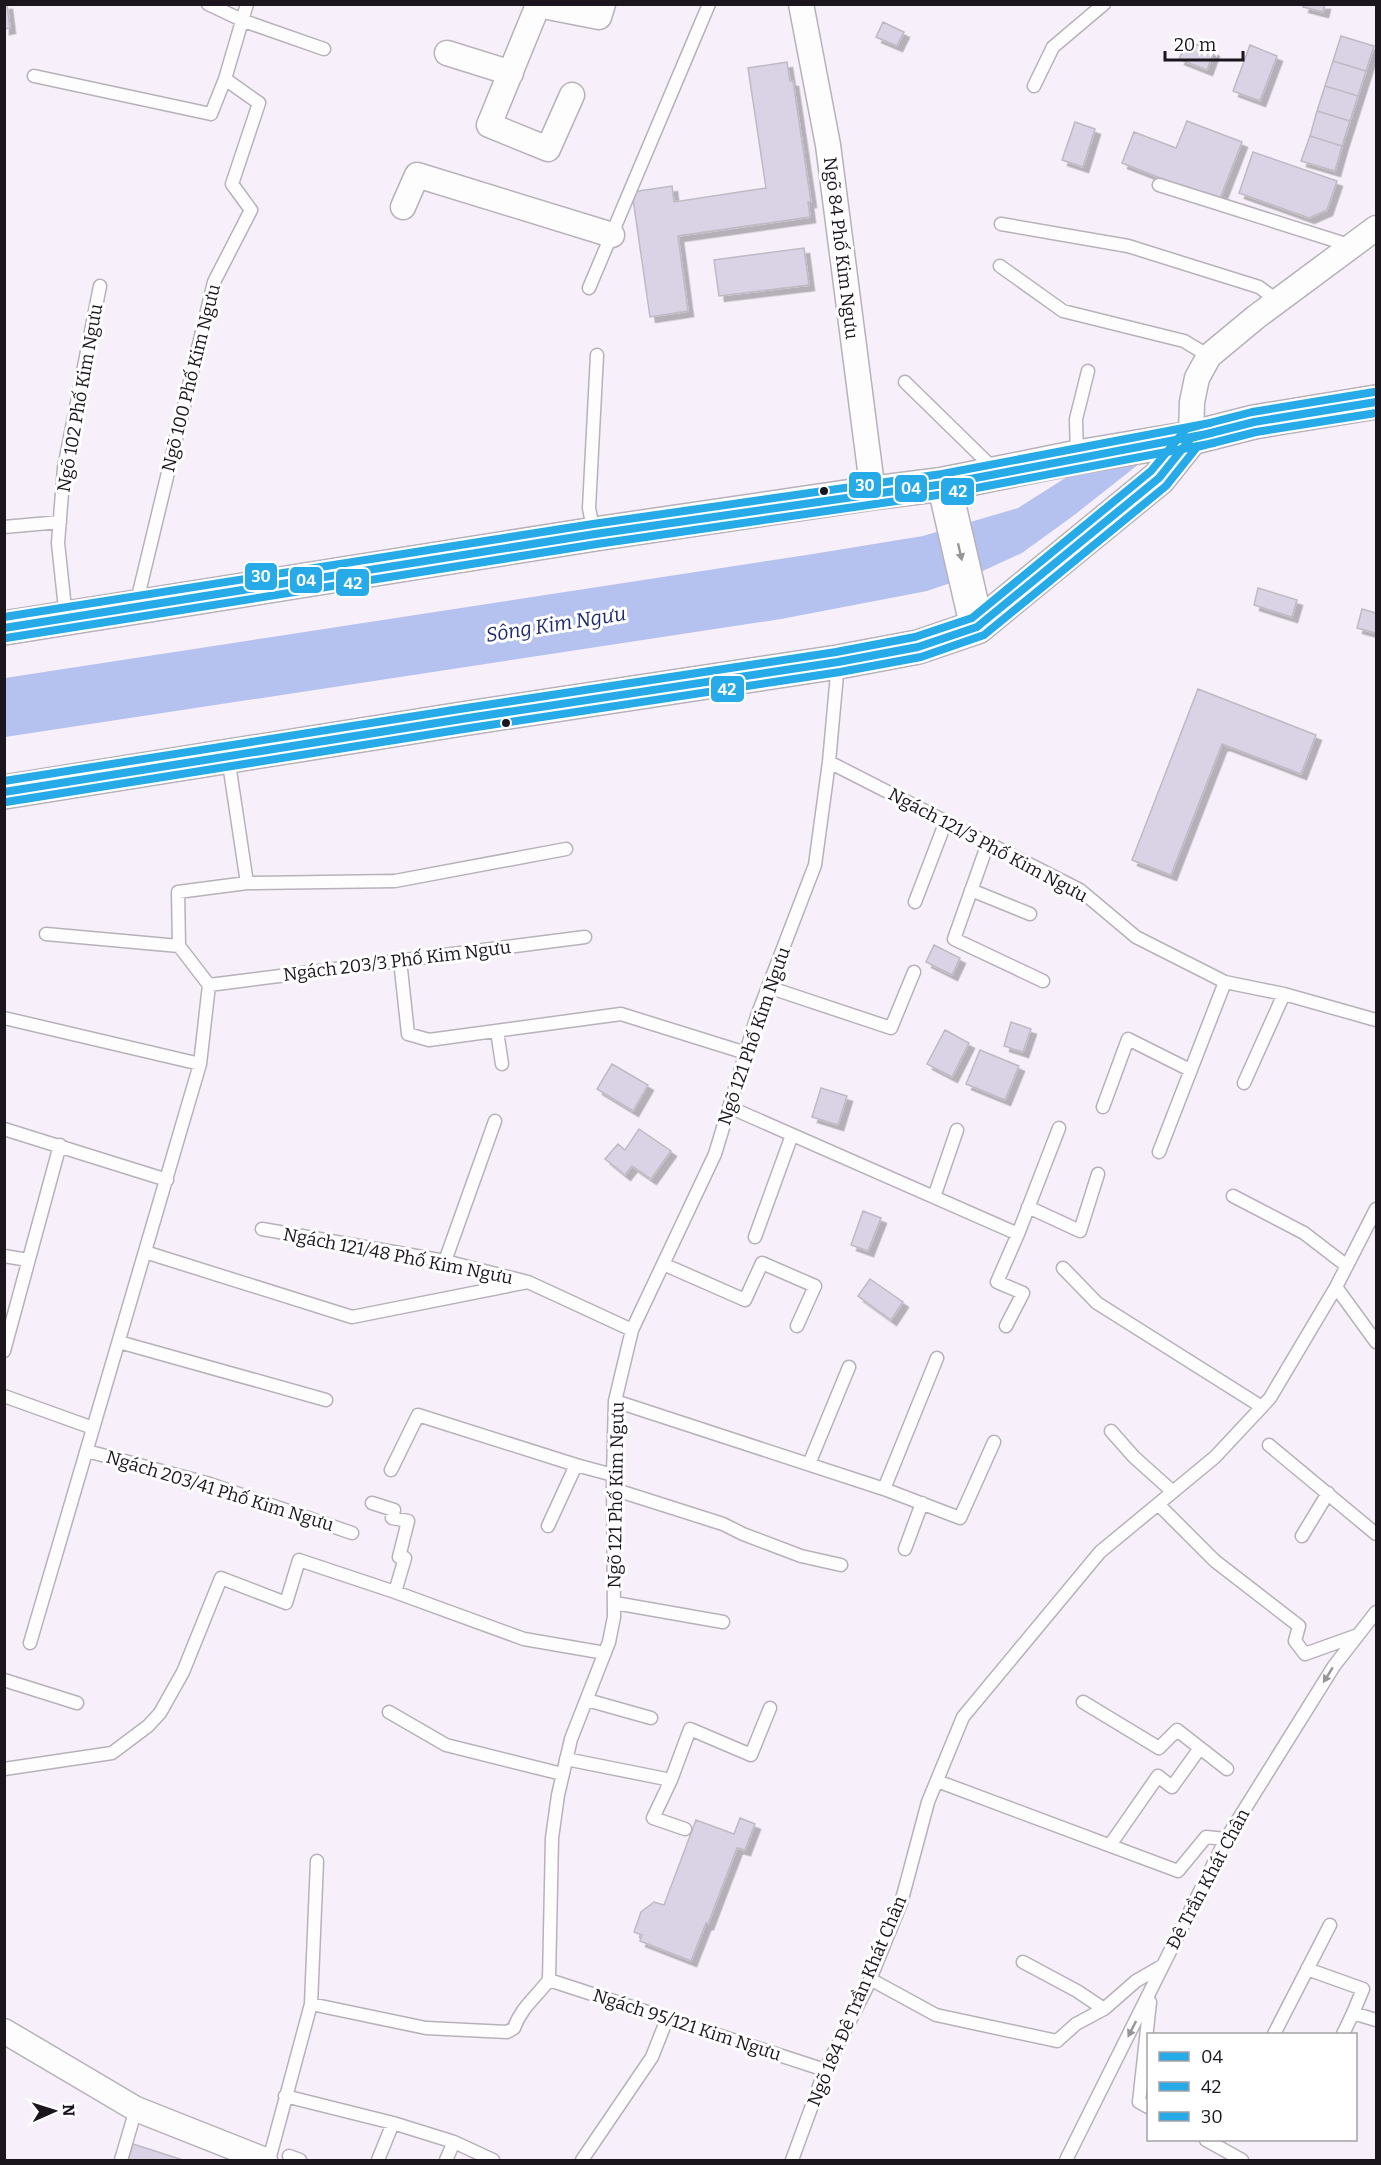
<svg xmlns="http://www.w3.org/2000/svg" width="1381" height="2165" font-family="Bitter,serif">
	<style>
		.water { fill: #b5c1ee }
		.building { fill: #d9d3e5; stroke: #bebac4; stroke-width: 1.5; filter: url(#shadow) }
		.lines { fill: none; stroke-linecap: round; stroke-linejoin: round }
		.service-casing { stroke: #b7b1ba; stroke-width: 15 }
		.minor-casing { stroke: #b7b1ba; stroke-width: 27 }
		.secondary-casing { stroke: #b7b1ba; stroke-width: 36 }
		.service { stroke: #fefdfe; stroke-width: 12 }
		.minor { stroke: #fefdfe; stroke-width: 24 }
		.secondary { stroke: #fefdfe; stroke-width: 33 }
		.bus-1-casing { stroke: #fff; stroke-width: 12 }
		.bus-2-casing { stroke: #fff; stroke-width: 12 }
		.bus-3-casing { stroke: #fff; stroke-width: 12 }
		.bus-1 { stroke: #26aae8; stroke-width: 8 }
		.bus-2 { stroke: #26aae8; stroke-width: 8 }
		.bus-3 { stroke: #26aae8; stroke-width: 8 }
		.oneway { fill: #989599 }
		.bus-dot { fill: #1b151e; stroke: #fff; stroke-width: 2 }
		.labels { text-anchor: middle; stroke-width: 6; stroke-linejoin: round; paint-order: stroke }
		.street-label { font-size: 18px; fill: #1b151e; stroke: #fff }
		.water-label { font-size: 20px; font-style: italic; fill: #1e2a6f; stroke: #fff }
		.line-badge { stroke: #fff; stroke-width: 2 }
		.badge-label { font-size: 16px; text-anchor: middle; font-weight: bold; fill: #fff }
	</style>
	<defs>
		<filter id="shadow"><feDropShadow dx="5.5" dy="5.5" stdDeviation="0" flood-color="#0004"/></filter>
	</defs>
	<rect width="100%" height="100%" fill="#f7f0fa"/>
	<path class="water" d="M1139,464L1073,516L1022,553L974,575L927,591L781,619L5,737V678L813,554L923,536L1018,508L1070,475Z"/>
	<path class="building" d="M4,4H7L10,28L4,29Z
		M1304,4H1325L1323,12L1303,7Z
		M883,22L904,32L897,46L876,37Z
		M1341,36L1374,46L1366,71L1333,61Z
		M1187,41L1214,51L1207,70L1179,59Z
		M1250,45L1277,56L1260,101L1233,91Z
		M1333,61L1366,71L1358,96L1325,86Z
		M787,62L790,81H793L811,202H808L810,217L678,236L688,311L650,317L632,192L672,186L674,202L766,188L748,68Z
		M1325,86L1358,96L1350,121L1317,111Z
		M1317,111L1350,121L1342,146L1310,136Z
		M1187,121L1242,142L1219,201L1122,163L1134,132L1176,148Z
		M1075,122L1095,129L1083,167L1062,160Z
		M1310,136L1342,146L1335,171L1301,161Z
		M1253,152L1337,181L1327,210L1309,218L1239,193Z
		M804,248L809,285L719,296L714,260Z
		M1258,588L1297,600L1292,617L1254,605Z
		M1362,609L1376,613V633L1357,628Z
		M1198,689L1316,735L1301,774L1222,744L1171,875L1132,860Z
		M934,945L960,958L952,975L926,962Z
		M1011,1022L1031,1029L1023,1052L1004,1046Z
		M945,1030L969,1043L952,1077L927,1064Z
		M980,1050L1019,1066L1005,1100L966,1084Z
		M612,1064L648,1085L633,1111L597,1089Z
		M821,1088L847,1096L838,1125L812,1117Z
		M639,1129L671,1151L651,1179L632,1166L625,1175L605,1159L618,1144L625,1150Z
		M863,1211L881,1218L868,1251L851,1245Z
		M870,1279L903,1302L891,1320L858,1296Z
		M740,1818L755,1824L745,1850L737,1848L708,1924L706,1923L691,1961L640,1941L642,1935L634,1932L641,1912L654,1902L664,1905L696,1820L734,1834Z
		M133,2144L183,2160H128Z"/>
	<g class="lines">
		<g class="service-casing">
			<path id="service" d="M208,4L244,21L324,49
				M34,76L211,114L225,79
				M1034,86L1053,47L1104,4
				M1159,185L1352,246
				M1001,224L1128,246L1259,287L1278,301
				M1000,266L1063,311L1184,341L1209,356
				M589,288L709,4
				M905,382L994,469
				M1077,456L1076,419L1088,371
				M4,527L60,522
				M594,533L589,508L597,355
				M136,605L214,282L251,210L232,184L259,103L225,79L247,4
				M66,618L58,543L64,468L100,286
				M228,757L247,883
				M829,762L1080,890L1136,937L1225,982L1284,994L1376,1020
				M988,843L954,939L1043,981
				M971,890L1030,914
				M915,902L946,821
				M46,934L179,946
				M400,960L408,1034L429,1040L621,1014L746,1053
				M209,985L585,937
				M768,987L891,1028L914,972
				M4,1018L200,1064
				M497,1031L502,1064
				M1244,1083L1284,994
				M729,1107L1018,1234L1059,1128
				M1103,1107L1128,1039L1190,1070
				M4,1129L167,1180
				M1159,1152L1225,982
				M1233,1196L1304,1233L1347,1266
				M934,1197L957,1130
				M1028,1207L1080,1231L1098,1174
				M262,1229L445,1261L528,1282L632,1330
				M755,1237L792,1135
				M145,1252L352,1317L528,1282
				M4,1256L28,1260
				M445,1261L495,1121
				M663,1264L745,1300L762,1263L815,1286L797,1326
				M1063,1268L1097,1303L1262,1407
				M1336,1287L1376,1342
				M1006,1326L1023,1293L997,1282L1018,1234
				M119,1342L326,1400
				M4,1351L60,1145
				M4,1396L93,1428
				M615,1401L884,1489L960,1518L994,1442
				M1111,1431L1134,1457L1173,1492
				M1269,1445L1376,1534
				M87,1451L210,1484L352,1533
				M809,1464L849,1367
				M391,1470L418,1415L576,1465L613,1475
				M613,1489L723,1524L743,1534L801,1556L841,1565
				M884,1489L937,1358
				M372,1503L394,1510L392,1518L408,1521L399,1557L405,1558L395,1592
				M1158,1504L1215,1561L1299,1626L1295,1641L1305,1654L1358,1635
				M548,1526L576,1465
				M1302,1536L1328,1493
				M905,1549L922,1503
				M615,1603L723,1622
				M30,1643L200,1064L209,985L179,946L178,892L247,883L395,881L566,849
				M4,1680L77,1703
				M587,1700L651,1718
				M1083,1702L1159,1748L1177,1730L1227,1769
				M389,1712L446,1745L562,1774
				M566,1759L671,1780L653,1818L685,1829
				M4,1769L112,1753L148,1726L160,1713L183,1672L221,1578L286,1603L299,1560L395,1592L524,1639L605,1653
				M671,1780L690,1729L751,1755L770,1708
				M937,1781L1178,1871L1206,1837L1226,1839
				M1110,1845L1158,1776L1172,1787L1200,1748
				M1023,1962L1077,1991L1104,2009
				M1307,1969L1363,1989L1353,2013
				M870,1979L936,2015L1057,2041L1076,2024L1104,2009L1136,1981L1162,1966
				M549,1980L825,2070
				M311,2004L426,2028L507,2032L514,2028C521,2008 536,1997 549,1980L552,1838L558,1795L571,1739L609,1642L614,1617L613,1475L615,1401L632,1330L715,1154L757,1016L815,865L829,762L838,663
				M1274,2034L1330,1925
				M1343,2034L1353,2013L1376,2020
				M285,2096L393,2123L454,2142L493,2160
				M1148,2107L1139,2102L1150,2002
				M1206,2140L1242,2160
				M289,2156L300,2160
				M121,2160L136,2109
				M269,2160L311,2004L317,1861
				M378,2160L393,2123
				M446,2160L454,2142
				M582,2160L652,2057L667,2019
				M792,2160L825,2070L867,1987L901,1903L928,1802L963,1717L1100,1552L1215,1457L1270,1398L1336,1287L1376,1209
				M1066,2160L1226,1839L1334,1666L1376,1612"/>
		</g>
		<g class="minor-casing">
			<path id="minor" d="M801,4L828,145L873,493
				M447,53L511,73
				M572,95L548,149L489,125L538,5L599,17L603,4
				M403,207L417,175L612,235
				M1191,438L1192,402L1197,378L1209,356L1256,317L1376,228
				M4,2031L136,2109L265,2160"/>
		</g>
		<g class="secondary-casing">
			<path id="secondary" d="M944,484L977,627
				M4,628L595,534L873,493L944,484L1078,457L1191,438L1254,422L1376,402
				M4,792L468,718L838,662L918,647L977,627L1159,478L1191,438"/>
		</g>
		<use href="#service" class="service"/>
		<use href="#minor" class="minor"/>
		<use href="#secondary" class="secondary"/>
		<g class="bus-1-casing">
			<path id="bus-1" d="M4,628L595,534L944,484L1212,433
				M4,792L468,718L838,662L918,647L977,627L1159,478L1191,438L1254,422L1376,402"/>
		</g>
		<g class="bus-2-casing">
			<path id="bus-2" d="M6,638L597,544L945,494L1214,443
				M6,802L470,728L840,672L921,657L984,635L1166,486L1197,447L1256,432L1376,413"/>
		</g>
		<g class="bus-3-casing">
			<path id="bus-3" d="M4,617L593,524L942,474L1210,423
				M4,781L466,708L836,652L915,637L972,618L1151,471L1186,429L1252,412L1374,392"/>
		</g>
		<use href="#bus-1" class="bus-1"/>
		<use href="#bus-2" class="bus-2"/>
		<use href="#bus-3" class="bus-3"/>
	</g>
	<defs><path id="oneway-solid" d="M-6-.8H1V-3.2L6.5 0L1 3.2V.8H-6Z" transform="scale(1.5)"/></defs>
	<g class="oneway">
		<use href="#oneway-solid" transform="translate(960 552) rotate(77)"/>
		<use href="#oneway-solid" transform="translate(1328 1675) rotate(122)"/>
		<use href="#oneway-solid" transform="translate(1132 2029) rotate(117)"/>
	</g>
	<g class="bus-dot">
		<circle cx="824" cy="491" r="5"/>
		<circle cx="506" cy="723" r="5"/>
	</g>
	<g class="labels">
		<g class="street-label">
			<text transform="translate(841 248) rotate(83)" y="6">Ngõ 84 Phố Kim Ngưu</text>
			<text transform="translate(191 378) rotate(-76)" y="6">Ngõ 100 Phố Kim Ngưu</text>
			<text transform="translate(80 398) rotate(-80)" y="6">Ngõ 102 Phố Kim Ngưu</text>
			<text transform="translate(988 845) rotate(28)" y="6">Ngách 121/3 Phố Kim Ngưu</text>
			<text transform="translate(397 961) rotate(-7)" y="6">Ngách 203/3 Phố Kim Ngưu</text>
			<text transform="translate(754 1036) rotate(-71)" y="6">Ngõ 121 Phố Kim Ngưu</text>
			<text transform="translate(398 1256) rotate(11)" y="6">Ngách 121/48 Phố Kim Ngưu</text>
			<text transform="translate(220 1491) rotate(17)" y="6">Ngách 203/41 Phố Kim Ngưu</text>
			<text transform="translate(616 1495) rotate(-89)" y="6">Ngõ 121 Phố Kim Ngưu</text>
			<text transform="translate(1208 1879) rotate(-62)" y="6">Đê Trần Khát Chân</text>
			<text transform="translate(857 2001) rotate(-67)" y="6">Ngõ 184 Đê Trần Khát Chân</text>
			<text transform="translate(687 2025) rotate(18)" y="6">Ngách 95/121 Kim Ngưu</text>
		</g>
		<g class="water-label">
			<text transform="translate(556 624) rotate(-9)" y="7">Sông Kim Ngưu</text>
		</g>
	</g>
	<g class="line-badge">
		<rect x="848" y="471" width="34" height="28" rx="6" fill="#26aae8"/>
		<rect x="894" y="474" width="34" height="29" rx="6" fill="#26aae8"/>
		<rect x="940" y="477" width="35" height="29" rx="6" fill="#26aae8"/>
		<rect x="244" y="562" width="34" height="29" rx="6" fill="#26aae8"/>
		<rect x="289" y="566" width="34" height="28" rx="6" fill="#26aae8"/>
		<rect x="335" y="568" width="35" height="29" rx="6" fill="#26aae8"/>
		<rect x="710" y="675" width="35" height="28" rx="6" fill="#26aae8"/>
	</g>
	<g class="badge-label">
		<text x="865" y="491">30</text>
		<text x="911" y="494">04</text>
		<text x="958" y="497">42</text>
		<text x="261" y="582">30</text>
		<text x="306" y="586">04</text>
		<text x="353" y="589">42</text>
		<text x="727" y="695">42</text>
	</g>
	<rect width="1381" height="2165" fill="none" stroke="#1b151e" stroke-width="12"/>
	<rect x="1147" y="2033" width="210" height="108" fill="#ffffff" stroke="#a4a1a5" stroke-width="1.5"/>
	<rect x="1159" y="2052" width="30" height="9" fill="#26aae8" stroke="#a4a1a5" stroke-width="1.5"/>
	<text x="1201" y="2063" font-size="18" fill="#1b151e">04</text>
	<rect x="1159" y="2082" width="30" height="9" fill="#26aae8" stroke="#a4a1a5" stroke-width="1.5"/>
	<text x="1201" y="2093" font-size="18" fill="#1b151e">42</text>
	<rect x="1159" y="2112" width="30" height="9" fill="#26aae8" stroke="#a4a1a5" stroke-width="1.5"/>
	<text x="1201" y="2123" font-size="18" fill="#1b151e">30</text>
	<g transform="translate(54 2111) rotate(87)" stroke="#ffffff" stroke-width="4.5" paint-order="stroke">
	<path d="M0-4.5L10 22L0 15L-10 22Z" fill="#1b151e"/>
	<text y="-9" font-size="16" font-weight="bold" text-anchor="middle" fill="#1b151e">N</text>
	</g>
	<path d="M1165 51v9h78v-9" fill="none" stroke="#1b151e" stroke-width="3"/>
	<text x="1174" y="51" font-size="18" fill="#1b151e" stroke="#ffffff" stroke-width="4.5" paint-order="stroke">20 m</text>
</svg>
